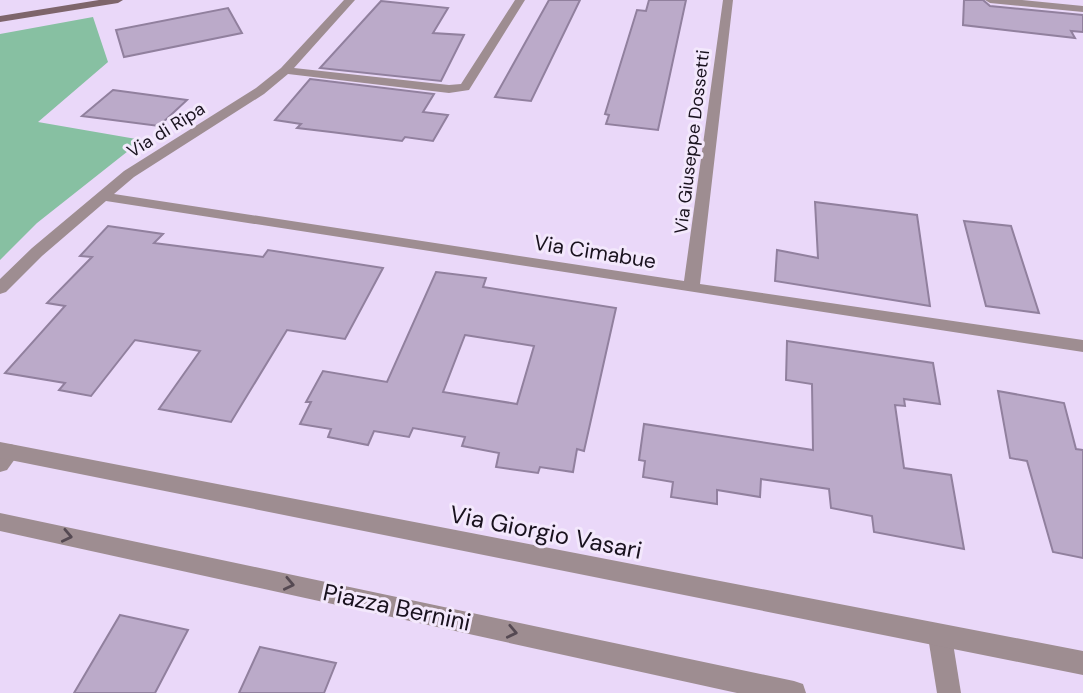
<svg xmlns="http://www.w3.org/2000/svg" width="1083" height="693" viewBox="0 0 1083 693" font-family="'DM Sans',sans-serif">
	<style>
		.green { fill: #87c0a2 }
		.building { fill: #bbaac9; stroke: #91809e; stroke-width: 2; fill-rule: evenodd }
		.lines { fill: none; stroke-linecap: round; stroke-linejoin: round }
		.service { fill: #9e8d91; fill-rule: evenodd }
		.minor { fill: #9e8d91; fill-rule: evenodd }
		.secondary { fill: #7e656b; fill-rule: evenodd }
		.oneway { stroke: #554952 }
		.labels { text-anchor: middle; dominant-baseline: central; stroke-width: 6; stroke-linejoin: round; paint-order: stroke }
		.far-street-label { font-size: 18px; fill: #19121e; stroke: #f3e8fc }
		.street-label { font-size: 21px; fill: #19121e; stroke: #f3e8fc }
		.near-street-label { font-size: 24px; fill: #19121e; stroke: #f3e8fc }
	</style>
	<rect width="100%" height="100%" fill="#ead8f9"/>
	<polygon class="green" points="93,17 108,62 38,122 142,140 37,223 0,260 0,34"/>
	<g class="building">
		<polygon points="549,0 580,0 531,101 495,97"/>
		<polygon points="649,0 686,0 658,130 606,124 609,115 605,114 637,10 646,11"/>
		<polygon points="964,0 983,0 990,6 1083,15 1083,32 1071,31 1075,38 963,25"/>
		<polygon points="381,1 448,8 433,33 464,35 441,81 320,68"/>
		<polygon points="228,8 242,33 124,57 116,30"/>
		<polygon points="310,79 434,94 423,112 448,115 433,141 405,137 402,141 331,132 297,128 301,124 275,120"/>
		<polygon points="113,90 187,100 159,126 82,116"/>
		<polygon points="815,202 917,215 930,306 775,281 777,250 818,258"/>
		<polygon points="964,221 1011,226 1039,313 986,306"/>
		<polygon points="108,226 163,234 154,243 263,257 268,250 383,268 345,339 287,330 231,422 159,409 200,351 135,340 91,396 59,390 65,383 5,373 65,306 47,303 92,257 80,256"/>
		<path d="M 436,272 L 486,278 L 483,287 L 616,308 L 584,451 L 577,449 L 573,472 L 540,467 L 538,473 L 496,467 L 499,453 L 462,446 L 465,437 L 413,428 L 409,437 L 374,431 L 368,445 L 328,437 L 331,429 L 300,424 L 311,402 L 306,402 L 323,371 L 387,382 ZM 465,335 L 534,346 L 517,404 L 443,392 Z"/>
		<polygon points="787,341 933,363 940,404 904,399 905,406 895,405 904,468 951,475 964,549 874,532 872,516 831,508 829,489 761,479 760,497 717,490 717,504 671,497 673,482 643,477 645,461 639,460 644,424 813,450 812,384 786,380"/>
		<polygon points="998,391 1064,403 1076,449 1083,450 1083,558 1053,552 1027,461 1010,458"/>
		<polygon points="120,615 188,630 155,693 74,693"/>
		<polygon points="260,647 336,663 324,693 239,693"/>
	</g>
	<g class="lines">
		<g class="service">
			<polygon points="10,444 17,446 20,452 7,470 0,472 0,450"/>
			<polygon points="0,513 794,681 803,684 806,693 737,693 0,531"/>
			<polygon points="940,625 948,629 952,637 961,693 937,693 928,637 932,629"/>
		</g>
		<g class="minor">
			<polygon points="344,0 355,0 294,68 449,85 461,84 515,0 525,0 469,90 449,93 288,74 264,94 134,177 114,194 684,281 723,0 733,0 700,284 1083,340 1083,352 106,201 42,256 6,292 0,294 0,279 32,248 124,171 256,88 281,68"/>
			<polygon points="985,0 1022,0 1083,6 1083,12 990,3"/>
			<polygon points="0,442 1083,651 1083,675 0,458"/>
		</g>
		<polygon class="secondary" points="99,0 123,0 118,3 0,22 0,16"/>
	</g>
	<defs><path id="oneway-chevron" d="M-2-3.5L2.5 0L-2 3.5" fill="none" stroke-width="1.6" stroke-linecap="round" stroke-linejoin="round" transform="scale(1.75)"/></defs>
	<g class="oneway">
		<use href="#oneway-chevron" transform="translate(67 536) rotate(12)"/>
		<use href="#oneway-chevron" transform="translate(289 584) rotate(12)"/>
		<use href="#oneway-chevron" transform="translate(512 632) rotate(12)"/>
	</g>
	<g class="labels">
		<g class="far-street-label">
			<text transform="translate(166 130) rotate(-32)">Via di Ripa</text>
			<text transform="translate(692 142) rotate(-83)">Via Giuseppe Dossetti</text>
		</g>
		<g class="street-label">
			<text transform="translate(595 252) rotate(9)">Via Cimabue</text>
		</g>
		<g class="near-street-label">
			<text transform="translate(546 532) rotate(11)">Via Giorgio Vasari</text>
			<text transform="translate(397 607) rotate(12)">Piazza Bernini</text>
		</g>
	</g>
</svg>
